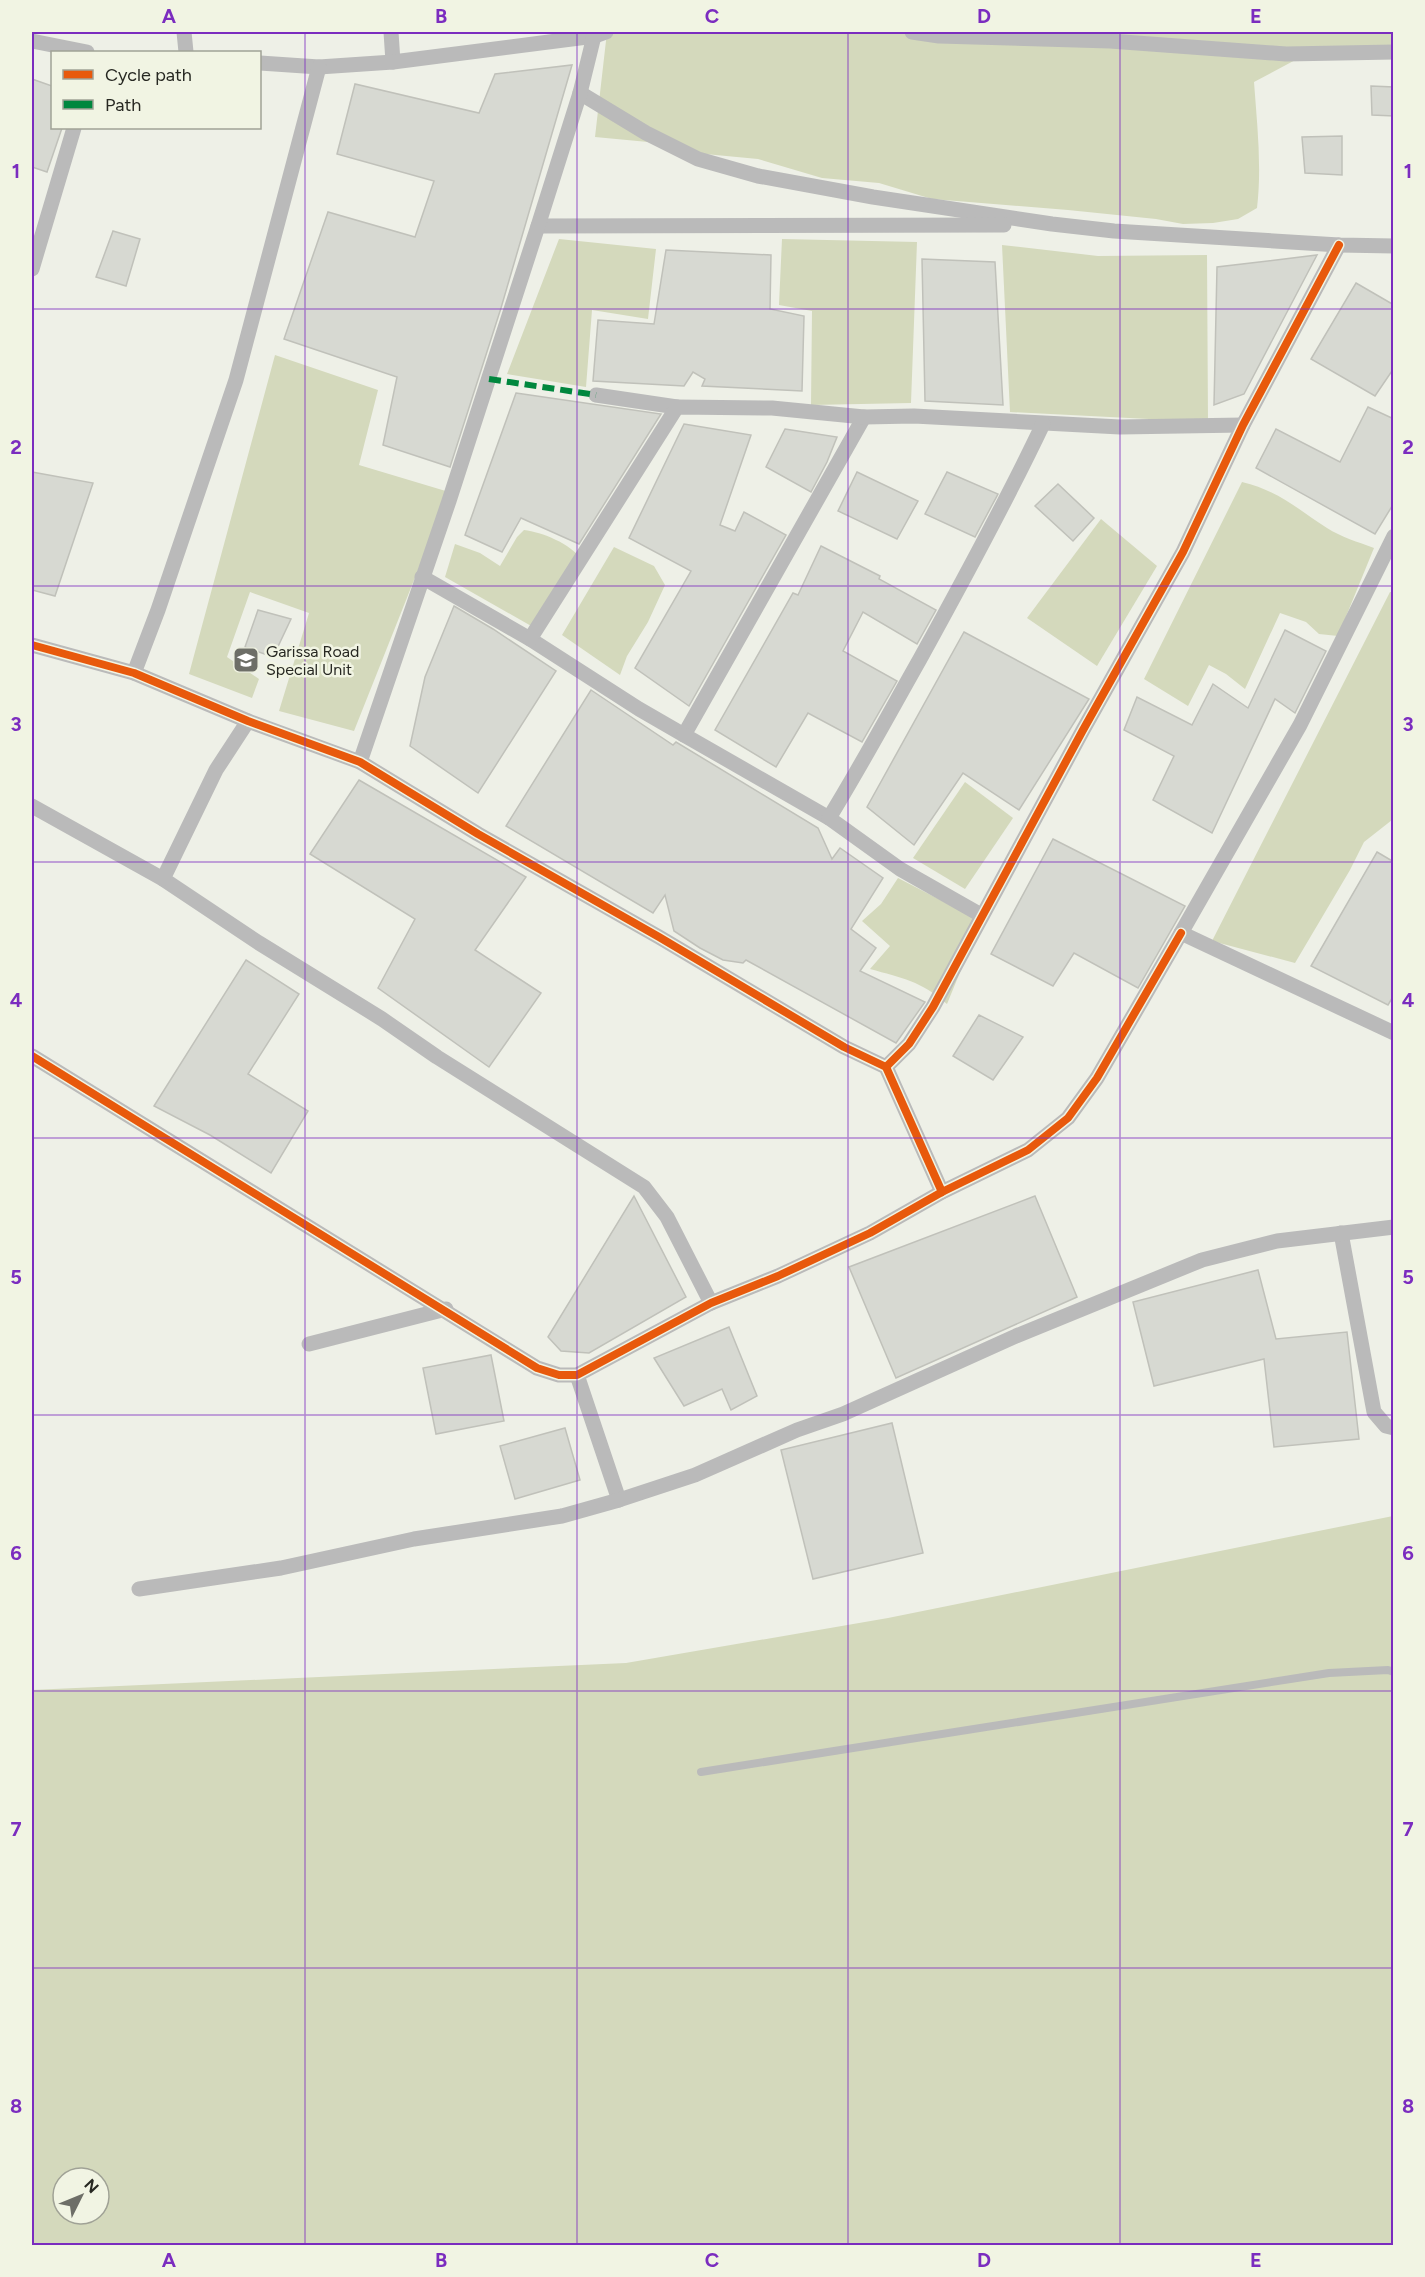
<svg xmlns="http://www.w3.org/2000/svg" width="1425" height="2277" viewBox="0 0 1425 2277" font-family="Figtree,sans-serif">
	<style>
		.green { fill: #d4d9bc; fill-rule: evenodd }
		.building { fill: #d7d9d2; stroke: #c0c1ba; stroke-width: 1.5 }
		.lines { fill: none; stroke-linecap: round; stroke-linejoin: round }
		.lane { stroke: #bababa; stroke-width: 8 }
		.street { stroke: #bababa; stroke-width: 15 }
		.quiet { stroke: #00873e; stroke-width: 6; stroke-dasharray: 12 6; stroke-linecap: butt }
		.cycleway-casing { stroke: #f1f4e3; stroke-width: 11 }
		.cycleway { stroke: #e8590c; stroke-width: 8 }
		.grid { fill: none; stroke: #7b2cbf; stroke-width: 1.5; stroke-opacity: 0.55 }
		.labels { text-anchor: middle; dominant-baseline: central; stroke-width: 5; stroke-linejoin: round; paint-order: stroke }
		.poi-label { font-size: 16px; fill: #272822; stroke: #f1f4e3; text-anchor: start }
		.neatline { fill: none; stroke: #7b2cbf; stroke-width: 2 }
		.grid-label { font-size: 20px; text-anchor: middle; font-weight: bold; fill: #7b2cbf }
	</style>
	<rect width="100%" height="100%" fill="#eef0e7"/>
	<g class="green">
		<path d="M 607,32 L 1393,32 L 1393,56 L 1299,58 L 1254,82 C 1257,124 1262,166 1257,208 L 1238,219 L 1213,223 L 1183,224 L 1156,219 L 1068,210 L 932,199 L 879,183 L 822,178 L 758,159 L 684,152 L 648,142 L 595,137 Z"/>
		<polygon points="559,239 656,249 648,319 592,310 586,387 507,374"/>
		<polygon points="782,239 917,242 911,403 811,405 812,311 779,305"/>
		<polygon points="1002,245 1098,256 1207,255 1208,422 1010,412"/>
		<polygon points="275,355 378,390 359,465 449,492 354,731 279,711 309,613 250,592 227,657 259,679 252,698 189,674"/>
		<path d="M 1242,482 C 1279,491 1296,508 1327,528 C 1341,537 1358,542 1374,548 L 1338,636 L 1319,634 L 1306,622 L 1280,613 L 1245,689 L 1226,674 L 1209,665 L 1188,706 L 1144,679 Z"/>
		<polygon points="1101,519 1157,566 1097,666 1027,618"/>
		<path d="M 524,530 C 542,532 571,544 581,559 L 540,631 L 445,577 L 455,544 L 480,553 L 500,566 L 517,537 Z"/>
		<polygon points="614,547 654,566 665,585 648,622 627,656 620,675 562,635"/>
		<polygon points="1390,592 1393,592 1393,821 1392,820 1364,842 1350,870 1295,963 1212,941"/>
		<polygon points="965,782 1013,818 965,889 913,858"/>
		<path d="M 898,878 L 981,921 L 947,1004 C 921,981 902,978 870,969 L 890,946 L 862,921 L 881,904 Z"/>
		<path d="M 1393,1516 L 1393,2245 L 32,2245 L 32,1690 L 626,1663 L 888,1618 ZM 63,2178 L 99,2178 L 99,2214 L 63,2214 Z"/>
	</g>
	<g class="building">
		<polygon points="572,65 501,308 450,467 383,445 397,377 284,339 328,212 415,237 434,181 337,154 355,84 479,113 495,74"/>
		<polygon points="32,79 52,86 52,128 62,128 47,172 32,167"/>
		<polygon points="1371,86 1394,87 1394,116 1372,115"/>
		<polygon points="1342,136 1342,175 1305,173 1302,137"/>
		<polygon points="113,231 140,239 126,286 96,277"/>
		<polygon points="666,250 771,255 770,309 804,316 802,391 702,386 705,379 693,372 684,386 593,381 598,320 654,324"/>
		<polygon points="1317,255 1244,394 1214,405 1217,267"/>
		<polygon points="922,259 995,262 1003,405 925,401"/>
		<polygon points="1356,283 1394,305 1394,368 1375,396 1311,359"/>
		<polygon points="516,393 661,414 579,544 521,518 502,552 465,535"/>
		<polygon points="1368,407 1394,419 1394,503 1375,534 1256,468 1276,429 1340,462"/>
		<polygon points="684,424 751,435 720,525 735,531 744,512 786,535 689,706 635,668 691,571 629,538"/>
		<polygon points="785,429 837,437 827,462 811,492 766,467"/>
		<polygon points="32,472 93,483 55,596 32,590"/>
		<polygon points="857,472 918,501 897,539 838,511"/>
		<polygon points="947,472 998,494 975,537 925,514"/>
		<polygon points="1058,484 1094,518 1073,541 1035,506"/>
		<polygon points="821,546 880,576 879,579 936,610 917,644 863,612 843,651 897,681 862,742 808,713 776,767 715,730 793,593 798,595"/>
		<polygon points="454,606 493,629 556,671 478,793 410,746 425,677"/>
		<polygon points="258,610 291,619 273,657 245,647"/>
		<polygon points="1285,630 1326,651 1295,713 1275,699 1212,833 1153,800 1174,756 1124,730 1137,697 1192,725 1213,684 1248,708"/>
		<polygon points="964,632 1089,699 1019,810 963,773 914,845 867,807"/>
		<polygon points="591,690 673,745 676,742 818,828 832,859 840,848 883,878 851,929 876,948 860,971 925,1002 896,1043 746,960 743,963 723,960 700,948 674,931 665,895 653,913 506,826"/>
		<polygon points="359,780 526,877 475,950 541,993 489,1067 378,988 415,919 310,854"/>
		<polygon points="1053,839 1185,906 1138,988 1074,953 1053,986 991,954"/>
		<polygon points="1377,852 1394,862 1394,995 1388,1005 1311,966"/>
		<polygon points="246,960 299,994 248,1074 308,1111 271,1173 210,1135 154,1106"/>
		<polygon points="979,1015 1023,1037 993,1080 953,1056"/>
		<polygon points="634,1196 686,1297 589,1353 561,1351 548,1337"/>
		<polygon points="1035,1196 1077,1297 896,1378 849,1267"/>
		<polygon points="1258,1270 1276,1339 1347,1332 1359,1439 1274,1447 1264,1359 1154,1386 1133,1302"/>
		<polygon points="729,1327 757,1396 731,1410 722,1389 684,1406 654,1358"/>
		<polygon points="491,1355 504,1421 436,1434 423,1368"/>
		<polygon points="892,1423 923,1553 813,1579 781,1450"/>
		<polygon points="565,1428 580,1480 515,1499 500,1446"/>
	</g>
	<g class="lines">
		<polyline class="lane" points="701,1772 1329,1673 1388,1670 1394,1672"/>
		<g class="street">
			<polyline points="184,32 186,52"/>
			<polyline points="391,32 393,62"/>
			<polyline points="912,32 939,36 1110,41 1286,54 1394,52"/>
			<polyline points="32,41 87,52"/>
			<polyline points="260,63 319,67 393,62 595,36 606,32"/>
			<polyline points="580,93 646,133 698,159 758,176 873,197 1052,224 1114,231 1339,245 1394,246"/>
			<polyline points="538,226 1004,225"/>
			<polyline points="32,269 74,128"/>
			<polyline points="596,395 677,407"/>
			<polyline points="1394,536 1300,725 1181,933 1394,1033"/>
			<polyline points="422,577 530,639 639,709 684,735 864,417"/>
			<polyline points="530,639 677,407 772,408 864,417 914,416 1120,427 1243,425"/>
			<polyline points="32,645 134,673 248,721 360,762 478,834 659,937 844,1047 886,1067 942,1192"/>
			<polyline points="134,673 158,610 236,380 319,67"/>
			<polyline points="248,721 216,770 163,879 259,943 382,1019 437,1057 644,1187 667,1217 711,1303"/>
			<polyline points="684,735 829,818"/>
			<polyline points="360,762 449,501 538,226 580,93 595,32"/>
			<polyline points="32,806 163,879"/>
			<path d="M 981,915 L 900,869 L 829,818 C 861,766 890,712 920,659 C 963,581 1005,504 1043,424"/>
			<polyline points="32,1056 537,1368 559,1375 577,1375 711,1303 778,1276 870,1233 942,1192 1028,1150 1068,1118 1097,1078 1181,933"/>
			<polyline points="886,1067 909,1044 933,1007 1083,730 1183,552 1243,425 1339,245"/>
			<polyline points="1341,1233 1374,1412 1386,1426 1394,1428"/>
			<polyline points="309,1344 446,1309"/>
			<polyline points="577,1375 619,1500"/>
			<polyline points="139,1589 281,1568 414,1539 562,1516 619,1500 695,1475 797,1430 843,1414 1016,1336 1202,1260 1277,1241 1394,1227"/>
		</g>
		<polyline class="quiet" points="489,379 596,395"/>
		<g class="cycleway-casing">
			<g id="cycleway">
				<polyline points="32,645 134,673 248,721 360,762 478,834 659,937 844,1047 886,1067 942,1192"/>
				<polyline points="32,1056 537,1368 559,1375 577,1375 711,1303 778,1276 870,1233 942,1192 1028,1150 1068,1118 1097,1078 1181,933"/>
				<polyline points="886,1067 909,1044 933,1007 1083,730 1183,552 1243,425 1339,245"/>
			</g>
		</g>
		<use href="#cycleway" class="cycleway"/>
	</g>
	<path class="grid" d="M 305,32 L 305,2246M 577,32 L 577,2246M 848,32 L 848,2246M 1120,32 L 1120,2246M 32,309 L 1394,309M 32,586 L 1394,586M 32,862 L 1394,862M 32,1138 L 1394,1138M 32,1415 L 1394,1415M 32,1691 L 1394,1691M 32,1968 L 1394,1968"/>
	<defs>
		<g id="school-square" transform="scale(1.35)"><rect x="-9" y="-9" width="18" height="18" rx="4" fill="#6d6e67" stroke="#f1f4e3"/><path d="M0-5L7-2L0 1L-7-2ZM-4 1L0 2.5L4 1V4Q0 6-4 4Z" fill="#fff"/></g>
	</defs>
	<g fill-rule="evenodd">
		<use href="#school-square" x="246" y="660"/>
	</g>
	<g class="labels">
		<g class="poi-label">
			<text x="266" y="651">Garissa Road<tspan x="266" dy="18">Special Unit</tspan></text>
		</g>
	</g>
	<rect width="1425" height="2277" fill="none" stroke="#f1f4e3" stroke-width="66"/>
	<rect x="51" y="51" width="210" height="78" fill="#f1f4e3" stroke="#a0a296" stroke-width="1.5"/>
	<rect x="63" y="70" width="30" height="9" fill="#e8590c" stroke="#a0a296" stroke-width="1.5"/>
	<text x="105" y="81" font-size="18" fill="#272822">Cycle path</text>
	<rect x="63" y="100" width="30" height="9" fill="#00873e" stroke="#a0a296" stroke-width="1.5"/>
	<text x="105" y="111" font-size="18" fill="#272822">Path</text>
	<g transform="translate(81 2196) rotate(47)"><circle r="28" fill="#f1f4e3" stroke="#a0a296" stroke-width="1.5"/>
	<path d="M0-4.5L10 22L0 15L-10 22Z" fill="#6d6e67"/>
	<text y="-9" font-size="16" font-weight="bold" text-anchor="middle" fill="#272822">N</text>
	</g>
	<rect x="33" y="33" width="1359" height="2211" class="neatline"/>
	<g class="grid-label">
		<text x="169" y="23">A</text>
		<text x="441" y="23">B</text>
		<text x="712" y="23">C</text>
		<text x="984" y="23">D</text>
		<text x="1256" y="23">E</text>
		<text x="16" y="178">1</text>
		<text x="1408" y="178">1</text>
		<text x="16" y="454">2</text>
		<text x="1408" y="454">2</text>
		<text x="16" y="731">3</text>
		<text x="1408" y="731">3</text>
		<text x="16" y="1007">4</text>
		<text x="1408" y="1007">4</text>
		<text x="16" y="1284">5</text>
		<text x="1408" y="1284">5</text>
		<text x="16" y="1560">6</text>
		<text x="1408" y="1560">6</text>
		<text x="16" y="1836">7</text>
		<text x="1408" y="1836">7</text>
		<text x="16" y="2113">8</text>
		<text x="1408" y="2113">8</text>
		<text x="169" y="2267">A</text>
		<text x="441" y="2267">B</text>
		<text x="712" y="2267">C</text>
		<text x="984" y="2267">D</text>
		<text x="1256" y="2267">E</text>
	</g>
</svg>
